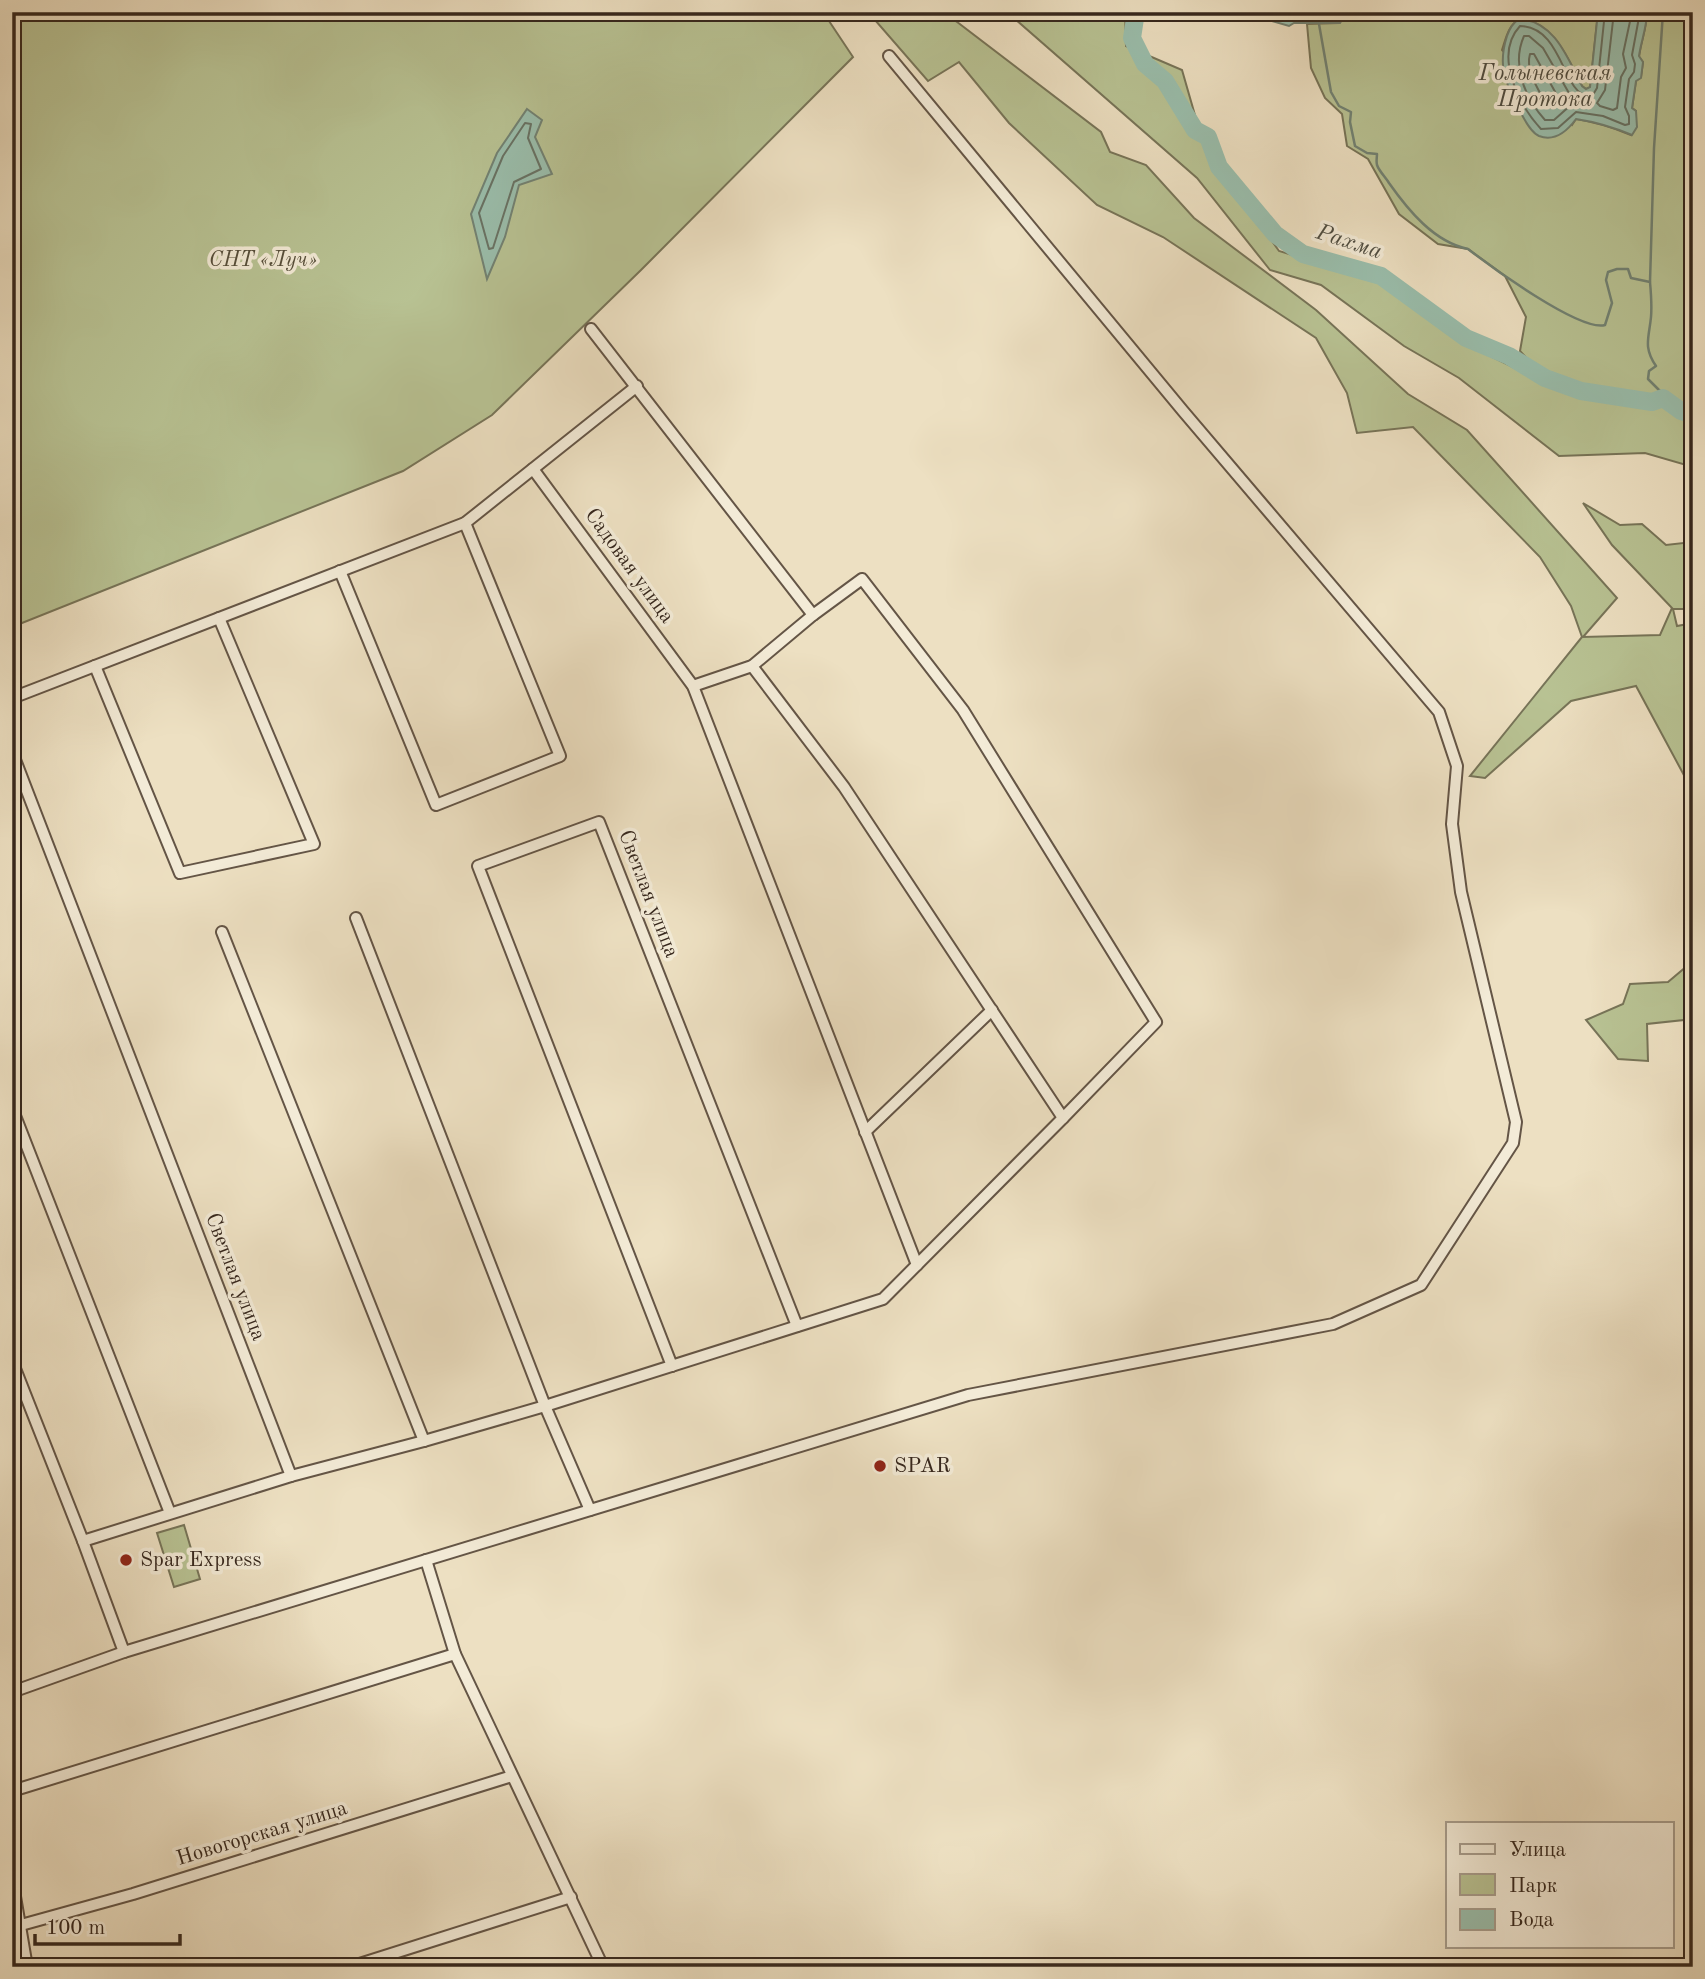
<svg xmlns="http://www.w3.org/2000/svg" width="1705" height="1979" viewBox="0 0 1705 1979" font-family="'Old Standard TT',serif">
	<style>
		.green { fill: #b8c293; stroke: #777458; stroke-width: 2 }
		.water { fill: #9abeac; stroke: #728273; stroke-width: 2 }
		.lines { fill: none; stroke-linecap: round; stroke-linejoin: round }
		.shore { stroke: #687264; stroke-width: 2 }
		.stream { stroke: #728273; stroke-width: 2.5 }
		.river { stroke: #9abeac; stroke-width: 18 }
		.minor-casing { stroke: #645546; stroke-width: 14 }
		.minor { stroke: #f3ebd7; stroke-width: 10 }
		.poi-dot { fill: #8f2418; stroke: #f3ebd7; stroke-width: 2.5 }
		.labels { text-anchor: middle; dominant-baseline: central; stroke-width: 7; stroke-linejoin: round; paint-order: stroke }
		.park-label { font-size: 21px; font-style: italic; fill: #564e3a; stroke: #f3ebd7 }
		.street-label { font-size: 21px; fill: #36271d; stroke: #f3ebd7 }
		.poi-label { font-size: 21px; fill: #36271d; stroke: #f3ebd7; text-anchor: start }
		.water-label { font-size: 23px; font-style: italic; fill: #4f4d41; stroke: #f3ebd7 }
	</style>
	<rect width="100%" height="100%" fill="#ede0c2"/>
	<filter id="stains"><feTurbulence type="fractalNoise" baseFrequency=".00286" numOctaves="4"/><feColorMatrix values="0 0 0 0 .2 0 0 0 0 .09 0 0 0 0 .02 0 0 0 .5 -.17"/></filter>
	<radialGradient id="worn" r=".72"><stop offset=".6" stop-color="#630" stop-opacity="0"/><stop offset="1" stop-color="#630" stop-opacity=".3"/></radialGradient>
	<g class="green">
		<polygon points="12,12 823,12 853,57 641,270 492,415 403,471 12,627"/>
		<polygon points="868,12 944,12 1101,132 1110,152 1146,165 1194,218 1316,310 1408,394 1467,430 1617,598 1583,637 1660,635 1672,608 1612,545 1583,503 1620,525 1642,524 1666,545 1692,542 1693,609 1673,609 1677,626 1693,623 1693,792 1636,686 1571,701 1485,778 1470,776 1582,637 1571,606 1540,557 1413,427 1357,433 1347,393 1316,338 1163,237 1097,205 1009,123 959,62 928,81"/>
		<path d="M 1007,12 L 1125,12 L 1126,46 L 1182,70 L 1203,143 L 1279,251 L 1381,282 L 1476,349 L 1549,385 L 1577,390 L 1545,378 L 1520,351 L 1526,317 L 1505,276 L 1468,249 L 1438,244 L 1399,214 L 1368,159 L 1347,146 L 1342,114 L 1325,98 L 1311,68 L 1307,24 L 1339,23 L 1347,12 L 1598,12 L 1590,88 L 1586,89 L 1582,86 C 1568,59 1554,21 1519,19 C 1508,26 1506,38 1502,50 L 1572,125 L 1576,119 C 1596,122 1612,127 1631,135 L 1636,111 L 1632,108 L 1636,81 L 1641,77 L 1643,62 L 1639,57 C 1641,41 1647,27 1647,12 L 1693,12 L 1693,415 L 1681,411 L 1663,398 L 1652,402 L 1593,393 L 1665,407 L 1693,420 L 1693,467 L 1645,453 L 1559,456 L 1459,378 L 1404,346 L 1321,285 L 1270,270 L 1197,178 Z"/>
		<polygon points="1693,961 1693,1019 1647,1024 1648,1061 1618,1059 1586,1020 1623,1004 1630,984 1668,982"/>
		<polygon points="184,1525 200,1579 174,1587 157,1533"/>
	</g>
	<g class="water">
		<polygon points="1255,12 1347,12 1340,23 1294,23 1289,26 1272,21 1258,21"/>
		<path d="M 1598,12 L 1647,12 C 1647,27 1641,41 1639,56 L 1643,62 L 1641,78 L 1636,81 L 1632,108 L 1636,111 L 1637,127 L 1632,135 C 1613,127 1596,122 1576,119 C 1568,130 1555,142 1539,136 C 1530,132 1524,118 1519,110 C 1506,83 1497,67 1507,36 C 1510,28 1512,24 1519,19 C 1555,21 1568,59 1582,86 L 1586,89 L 1590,87 Z"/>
		<polygon points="527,109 542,120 535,137 552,174 519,185 505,237 487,279 471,214 497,153"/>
	</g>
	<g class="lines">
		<g class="shore">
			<polyline points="1262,12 1288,18 1334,16 1338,12"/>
			<path d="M 1605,12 L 1597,88 L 1594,93 L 1588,96 C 1562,93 1563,27 1520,26 C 1493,55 1519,105 1541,129 L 1558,128 L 1576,112 L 1603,116 L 1625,125 L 1629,124 L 1629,116 L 1625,107 L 1629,79 L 1634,72 L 1635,64 L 1632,55 L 1640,12"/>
			<polyline points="1614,12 1605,90 1597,103 1600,106 1613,110 1617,108 1621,77 1626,68 1623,54 1632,12"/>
			<path d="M 1524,36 L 1529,36 L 1543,48 L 1573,100 L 1572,104 L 1554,120 L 1545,120 C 1525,98 1511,65 1524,36 Z"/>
			<path d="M 1530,54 L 1534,54 L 1558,97 L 1551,108 L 1547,106 C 1539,90 1525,71 1530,54 Z"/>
			<polygon points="525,123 531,124 528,138 541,169 514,182 493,248 489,249 479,213 503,156"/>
		</g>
		<g class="stream">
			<path d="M 1319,24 L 1331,92 L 1339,106 L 1351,112 L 1350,122 L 1355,146 L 1367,153 L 1377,154 C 1377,157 1376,161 1377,165 C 1379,171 1386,178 1389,183 C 1408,210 1434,242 1468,249 C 1490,266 1580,332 1605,325 L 1612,303 L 1606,280 L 1608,272 L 1617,269 L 1628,269 L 1631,278 L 1650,282 C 1651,293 1652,305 1651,317 C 1649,338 1643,347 1656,366 L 1649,371 L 1648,379 L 1662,393 L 1663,398"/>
			<polyline points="1650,282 1654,148 1663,12"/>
		</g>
		<polyline class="river" points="1136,12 1132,38 1145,64 1165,81 1195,130 1208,137 1219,167 1275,234 1303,254 1381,276 1466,338 1509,356 1545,378 1581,391 1652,402 1663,398 1681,411 1693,415"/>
		<g class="minor-casing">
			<g id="minor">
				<polyline points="591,329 813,615"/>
				<polyline points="533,469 693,686 917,1265"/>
				<polyline points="340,571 436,805 560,756 465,523"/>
				<polyline points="95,666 180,873 314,844 219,618"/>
				<polyline points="752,666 844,787 1063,1118"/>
				<polyline points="12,698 465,523 637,386"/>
				<polyline points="12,752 291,1476"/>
				<polyline points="356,918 545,1406 590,1510"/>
				<polyline points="222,932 424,1441"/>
				<polyline points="12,1108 170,1513"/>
				<polyline points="865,1132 992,1010"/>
				<polyline points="12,1361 83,1541 124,1652"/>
				<polyline points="672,1366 478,866 599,822 797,1326"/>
				<polyline points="83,1541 291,1476 424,1441 545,1406 883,1299 1063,1118 1156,1022 963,710 862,579 813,615 752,666 693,686"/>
				<polyline points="426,1560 455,1654 603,1967"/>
				<polyline points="12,1692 124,1652 968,1395 1333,1324 1421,1285 1513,1143 1516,1122 1461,892 1452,824 1457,766 1439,712 1183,411 889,56"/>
				<polyline points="12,1791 455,1654"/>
				<polyline points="12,1879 27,1967"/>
				<polyline points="21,1925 133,1894 512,1776"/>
				<polyline points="350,1967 571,1897"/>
			</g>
		</g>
		<use href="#minor" class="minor"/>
	</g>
	<g class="poi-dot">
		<circle cx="880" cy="1466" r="7"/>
		<circle cx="126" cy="1560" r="7"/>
	</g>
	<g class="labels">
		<g class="park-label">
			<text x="263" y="260">СНТ «Луч»</text>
		</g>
		<g class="street-label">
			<text transform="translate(629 566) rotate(54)">Садовая улица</text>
			<text transform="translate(648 894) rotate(69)">Светлая улица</text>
			<text transform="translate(235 1277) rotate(69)">Светлая улица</text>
			<text transform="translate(262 1834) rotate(-17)">Новогорская улица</text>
		</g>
		<g class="poi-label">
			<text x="894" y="1466">SPAR</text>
			<text x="140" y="1560">Spar Express</text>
		</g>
		<g class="water-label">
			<text x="1545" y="73">Голыневская<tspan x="1545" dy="26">Протока</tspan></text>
			<text transform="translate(1349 242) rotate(18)">Рахма</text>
		</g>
	</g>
	<rect width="1705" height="1979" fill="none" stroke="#ede0c2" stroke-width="42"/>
	<rect x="14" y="14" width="1677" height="1951" fill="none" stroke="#36271d" stroke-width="3.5"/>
	<rect x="21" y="21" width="1663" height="1937" fill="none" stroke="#36271d" stroke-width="2"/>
	<rect x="1446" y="1822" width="228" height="126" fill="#f3ebd7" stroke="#a79d8d" stroke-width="2"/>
	<rect x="1460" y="1844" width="35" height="10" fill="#f3ebd7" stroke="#a79d8d" stroke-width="2"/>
	<text x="1509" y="1856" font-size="21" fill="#36271d">Улица</text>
	<rect x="1460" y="1874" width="35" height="21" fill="#b8c293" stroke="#a79d8d" stroke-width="2"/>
	<text x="1509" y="1892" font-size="21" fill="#36271d">Парк</text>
	<rect x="1460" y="1909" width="35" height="21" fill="#9abeac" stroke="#a79d8d" stroke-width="2"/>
	<text x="1509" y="1926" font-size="21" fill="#36271d">Вода</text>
	<path d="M35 1934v10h145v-10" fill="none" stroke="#36271d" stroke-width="3.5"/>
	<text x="46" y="1934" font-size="21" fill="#36271d" stroke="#f3ebd7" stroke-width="5" paint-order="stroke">100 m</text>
	<rect width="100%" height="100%" filter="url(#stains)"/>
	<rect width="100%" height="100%" fill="url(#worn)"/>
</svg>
